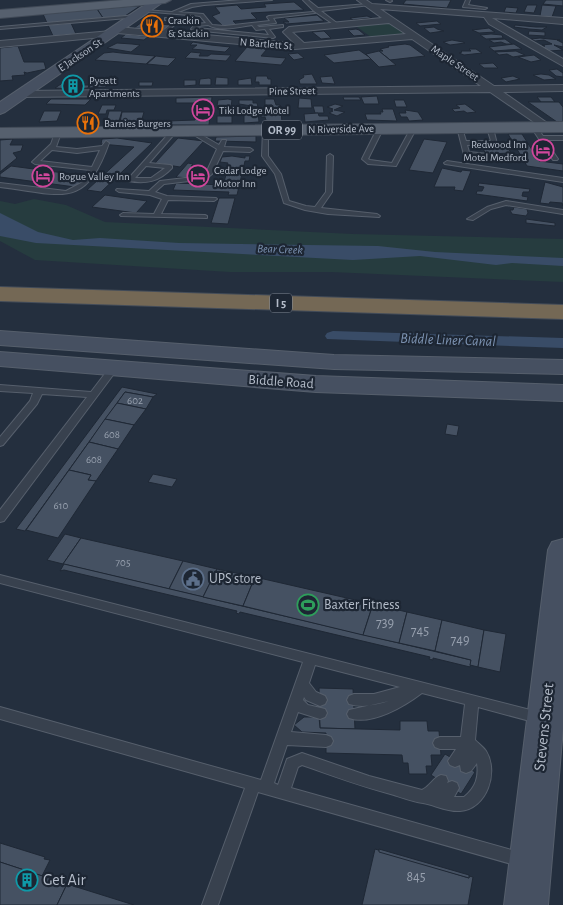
<svg xmlns="http://www.w3.org/2000/svg" width="563" height="905" viewBox="0 0 563 905" font-family="'Alegreya Sans',sans-serif">
	<style>
		.green { fill: #263c3f }
		.water { fill: #394c67 }
		.lines { fill: none; stroke-linecap: round; stroke-linejoin: round }
		.canal { fill: #394c67; fill-rule: evenodd }
		.building { fill: #455162; stroke: #1f2835 }
		.lane-casing { stroke: #565f6c; stroke-width: 2 }
		.street-casing { stroke: #565f6c; stroke-width: 2 }
		.secondary-casing { stroke: #565f6c; stroke-width: 2 }
		.primary-casing { stroke: #414a57; stroke-width: 2 }
		.highway-casing { stroke: #434c59; stroke-width: 2 }
		.lane { fill: #38414e; fill-rule: evenodd }
		.street { fill: #38414e; fill-rule: evenodd }
		.secondary { fill: #465061; fill-rule: evenodd }
		.primary { fill: #56606e; fill-rule: evenodd }
		.highway { fill: #746855; fill-rule: evenodd }
		.labels { text-anchor: middle; dominant-baseline: central; stroke-width: 4.5; stroke-linejoin: round; paint-order: stroke }
		.far-poi-label { font-size: 11px; fill: #b4bcc9; stroke: #1d2633; text-anchor: start }
		.far-street-label { font-size: 11px; fill: #b4bcc9; stroke: #1d2633 }
		.number-label { font-size: 11px; fill: #98a1af }
		.shield { fill: #1d2633; stroke: #878f9c; stroke-width: 1 }
		.shield-label { font-size: 12px; font-weight: bold; fill: #b4bcc9 }
		.far-water-label { font-size: 12px; font-style: italic; fill: #7c92b1; stroke: #1d2633 }
		.street-label { font-size: 14px; fill: #b4bcc9; stroke: #1d2633 }
		.poi-label { font-size: 14px; fill: #b4bcc9; stroke: #1d2633; text-anchor: start }
		.near-number-label { font-size: 14px; fill: #98a1af }
		.water-label { font-size: 15px; font-style: italic; fill: #7c92b1; stroke: #1d2633 }
		.near-street-label { font-size: 16px; fill: #b4bcc9; stroke: #1d2633 }
		.near-poi-label { font-size: 16px; fill: #b4bcc9; stroke: #1d2633; text-anchor: start }
	</style>
	<rect width="100%" height="100%" fill="#242f3e"/>
	<g class="green">
		<polygon points="388,21 404,34 371,37 353,24"/>
		<polygon points="34,199 66,205 105,222 353,234 563,239 563,282 331,272 230,272 35,260 0,241 0,201 15,204"/>
	</g>
	<polygon class="water" points="0,213 38,232 73,240 100,238 179,243 378,246 435,252 563,258 563,266 512,263 496,265 420,256 353,260 36,243 0,236"/>
	<g class="lines">
		<polygon class="canal" points="333,331 563,338 563,348 327,339 325,336 327,333"/>
	</g>
	<g class="building">
		<polygon points="406,0 451,0 447,8 403,4"/>
		<polygon points="546,0 563,0 563,6 543,4"/>
		<polygon points="294,2 304,10 251,13 257,19 233,21 237,25 223,26 212,16 220,13 215,7 237,5 241,9 266,7 264,4"/>
		<polygon points="527,5 537,5 534,13 524,12"/>
		<polygon points="542,5 556,6 552,17 540,16"/>
		<polygon points="133,6 140,6 125,16 103,18 97,9"/>
		<polygon points="506,7 518,8 516,13 504,12"/>
		<polygon points="97,9 103,18 47,23 43,14"/>
		<polygon points="317,15 324,21 286,24 283,22 289,22 284,18"/>
		<polygon points="367,16 372,18 353,20 350,18"/>
		<polygon points="437,21 441,24 420,26 416,23"/>
		<polygon points="142,22 170,25 163,30 134,28"/>
		<polygon points="71,23 76,34 53,36 48,25"/>
		<polygon points="515,25 536,27 547,27 542,30 529,29 514,27"/>
		<polygon points="434,27 437,29 444,31 430,33 424,28"/>
		<polygon points="489,28 495,32 479,33 472,30"/>
		<polygon points="356,29 359,30 365,35 354,36 348,30"/>
		<polygon points="324,31 331,38 321,39 312,32"/>
		<polygon points="529,31 545,32 545,36 528,35"/>
		<polygon points="126,34 143,36 149,36 144,40 121,38"/>
		<polygon points="491,34 502,35 503,38 486,39 480,35"/>
		<polygon points="540,38 560,40 557,40 563,43 563,47 554,45 563,50 550,51 542,47 545,46 542,45 552,44 544,40 535,41 531,39"/>
		<polygon points="505,39 512,44 506,44 501,42 494,43 489,40"/>
		<polygon points="452,40 463,42 465,43 450,45 443,42"/>
		<polygon points="193,42 211,45 230,47 225,52 192,49 197,45 190,45"/>
		<polygon points="117,43 132,44 140,45 131,52 107,48"/>
		<polygon points="405,44 410,45 425,56 390,60 379,51 383,51 380,49 389,47 388,46"/>
		<polygon points="514,44 522,49 494,51 489,47"/>
		<polygon points="18,46 24,62 44,62 46,69 27,73 24,72 25,75 12,76 13,80 0,81 0,48"/>
		<polygon points="247,47 267,49 261,56 286,58 281,65 235,61"/>
		<polygon points="469,49 476,49 482,53 464,55 459,53 462,52 461,51 471,51"/>
		<polygon points="359,50 372,59 334,63 324,55"/>
		<polygon points="379,51 390,60 396,65 379,67 366,54"/>
		<polygon points="516,51 525,55 513,57 507,54 499,55 495,52"/>
		<polygon points="113,52 121,53 155,56 146,64 95,60 104,53"/>
		<polygon points="191,52 201,53 199,56 208,56 211,54 231,55 226,61 185,58"/>
		<polygon points="298,53 304,58 294,60 288,54"/>
		<polygon points="534,55 541,60 531,62 518,57"/>
		<polygon points="156,56 164,57 176,58 168,66 147,64"/>
		<polygon points="493,63 498,68 484,68 479,64"/>
		<polygon points="557,69 563,73 563,77 556,76 549,70"/>
		<polygon points="312,74 317,84 300,84 299,80 304,77 303,75"/>
		<polygon points="541,74 549,75 556,79 544,80 533,75"/>
		<polygon points="256,76 267,76 268,79 271,79 271,85 259,85 259,82 255,82"/>
		<polygon points="332,76 335,84 322,83 320,77"/>
		<polygon points="513,76 520,79 506,82 501,78"/>
		<polygon points="216,77 228,78 228,85 215,85"/>
		<polygon points="209,78 211,79 211,85 199,85 200,79"/>
		<polygon points="251,78 252,85 238,85 238,80"/>
		<polygon points="184,80 196,80 196,85 184,86"/>
		<polygon points="64,82 80,83 78,85 89,85 88,88 72,89 55,88"/>
		<polygon points="99,82 107,82 106,87 89,88 91,83"/>
		<polygon points="139,82 153,82 152,86 139,86"/>
		<polygon points="377,96 379,104 364,104 361,97"/>
		<polygon points="212,97 209,125 167,125 168,121 195,120 197,103 176,103 176,98"/>
		<polygon points="343,97 359,97 361,100 344,100"/>
		<polygon points="537,97 551,97 555,102 541,102"/>
		<polygon points="299,98 311,99 312,108 298,108"/>
		<polygon points="51,99 91,99 85,105 46,104"/>
		<polygon points="228,99 232,100 231,107 217,106 218,100"/>
		<polygon points="265,99 274,99 276,105 280,105 280,108 272,108 272,105 265,105"/>
		<polygon points="239,100 253,100 253,103 257,103 258,107 239,104"/>
		<polygon points="394,100 404,100 407,107 396,107"/>
		<polygon points="528,102 559,102 563,107 563,122 557,122"/>
		<polygon points="335,104 343,106 334,110 345,112 337,116 329,113 333,111 331,110 333,109 327,107"/>
		<polygon points="465,104 476,112 467,113 464,111 455,112 452,109 460,108 456,105"/>
		<polygon points="102,105 116,105 114,110 107,110 106,114 98,114"/>
		<polygon points="313,106 323,106 324,113 315,113"/>
		<polygon points="382,109 393,109 397,121 367,120 365,114 381,114 380,112 383,112"/>
		<polygon points="281,110 282,123 267,123 265,117 261,117 261,111"/>
		<polygon points="405,110 418,112 423,120 409,121 407,117 401,117 399,113 406,113"/>
		<polygon points="44,111 61,111 57,121 39,122"/>
		<polygon points="109,111 122,111 119,121 106,123"/>
		<polygon points="122,112 144,112 140,126 119,127"/>
		<polygon points="253,112 258,112 259,122 244,123 244,114 253,114"/>
		<polygon points="318,113 319,116 328,116 329,120 305,122 304,114"/>
		<rect x="217" y="116" width="15" height="7"/>
		<polygon points="83,119 97,119 93,127 79,127"/>
		<polygon points="508,134 522,134 539,161 563,164 563,171 527,166"/>
		<polygon points="256,136 256,142 215,141 216,137"/>
		<polygon points="117,138 152,143 101,192 87,190 134,147 101,144 102,139"/>
		<polygon points="178,138 204,141 180,167 155,163"/>
		<polygon points="13,139 10,145 23,145 21,151 13,153 17,158 0,172 0,140"/>
		<polygon points="424,139 447,142 433,173 409,170"/>
		<polygon points="508,148 511,153 486,154 483,149"/>
		<polygon points="232,156 245,158 245,156 250,156 249,161 245,161 237,195 228,195 229,192 173,190 176,183 223,185 229,165 227,165 228,163 220,162 222,157"/>
		<polygon points="188,163 193,164 191,166 200,167 190,178 176,177"/>
		<polygon points="11,166 87,176 75,187 0,177 0,174"/>
		<polygon points="442,168 461,172 462,170 471,171 463,191 454,190 455,187 434,187"/>
		<polygon points="545,182 563,187 563,206 562,203 550,202 549,204 540,203"/>
		<polygon points="479,183 530,189 529,192 523,192 522,196 528,197 527,201 476,194 477,191 482,191 484,187 478,186"/>
		<polygon points="105,195 147,201 136,213 92,207"/>
		<polygon points="219,198 235,198 228,224 211,223"/>
		<polygon points="514,207 527,209 528,213 526,216 512,214 510,210 513,210"/>
		<polygon points="526,219 555,223 555,226 526,223"/>
		<polygon points="122,387 157,394 153,397 125,392 25,531 16,529"/>
		<polygon points="125,392 153,397 146,409 117,403"/>
		<polygon points="117,403 146,409 134,425 105,419"/>
		<polygon points="105,419 134,425 118,449 89,442"/>
		<polygon points="447,424 459,426 457,436 445,434"/>
		<polygon points="89,442 118,449 96,481 88,480 91,475 69,470"/>
		<polygon points="69,470 91,475 88,480 96,481 58,538 26,530"/>
		<polygon points="153,474 177,479 172,487 148,482"/>
		<polygon points="65,534 81,538 63,564 47,560"/>
		<polygon points="81,538 183,561 169,589 63,564"/>
		<polygon points="183,561 217,569 203,597 169,589"/>
		<polygon points="64,564 471,660 470,667 433,658 433,660 429,659 430,657 240,612 239,614 236,613 237,611 64,570 60,571"/>
		<polygon points="217,569 255,577 243,606 203,597"/>
		<polygon points="255,577 373,604 363,635 243,606"/>
		<polygon points="373,604 407,612 399,643 363,635"/>
		<polygon points="407,612 442,620 435,651 399,643"/>
		<polygon points="442,620 484,630 478,667 470,665 471,660 435,651"/>
		<polygon points="484,630 506,634 500,672 478,667"/>
		<polygon points="319,688 353,689 355,729 320,728"/>
		<polygon points="304,717 319,717 320,728 400,730 400,721 427,721 428,731 439,731 441,755 431,755 432,766 426,766 427,774 409,774 408,763 403,763 402,755 326,753 326,733 302,732 294,725"/>
		<polygon points="445,754 475,772 461,794 431,775"/>
		<polygon points="0,843 45,857 44,859 50,860 42,876 0,862"/>
		<polygon points="375,849 469,878 469,876 473,877 468,905 362,905"/>
		<polygon points="379,849 469,875 469,878 379,852"/>
		<polygon points="0,862 67,884 57,905 0,905"/>
		<polygon points="67,884 134,905 57,905"/>
	</g>
	<g class="lines">
		<g class="lane-casing">
			<g id="lane">
				<path d="M 241,0 L 272,0 L 204,5 L 192,7 L 178,12 L 203,14 L 212,25 L 225,26 L 270,21 L 267,17 L 269,16 L 313,12 L 315,13 L 273,18 L 276,23 L 257,25 L 259,27 L 283,25 L 283,27 L 269,29 L 275,37 L 273,38 L 193,30 L 191,29 L 195,24 L 206,23 L 200,16 L 142,11 L 144,10 L 172,12 L 191,4 ZM 208,25 C 220,32 239,27 252,25 L 256,30 L 265,29 L 269,35 L 197,28 L 198,26 Z"/>
				<polygon points="303,0 308,0 318,8 368,4 370,5 321,11 338,24 336,26 314,11"/>
				<polygon points="386,0 391,0 392,1 390,2"/>
				<polygon points="466,0 470,0 468,5 487,8 485,9 463,7"/>
				<polygon points="137,15 139,17 0,29 0,27"/>
				<polygon points="165,18 181,20 162,35 160,33 175,21 165,20"/>
				<polygon points="490,126 493,128 497,144 467,145 469,152 507,156 509,157 509,159 464,155 457,127 462,128 466,141 491,141 487,128"/>
				<polygon points="532,126 536,126 543,136 563,136 563,140 545,140 558,159 557,160 553,160 531,127"/>
				<polygon points="380,127 383,129 368,159 370,160 392,163 411,128 416,129 396,166 368,164 362,159 377,129"/>
				<polygon points="263,129 268,130 268,156 281,174 289,201 306,206 315,207 326,192 327,156 330,154 333,156 332,192 321,208 377,214 380,216 379,217 328,214 305,210 284,203 275,174 262,156"/>
				<path d="M 172,130 L 177,131 L 149,163 L 170,165 L 172,166 L 172,168 C 159,182 146,184 128,181 L 128,179 ZM 146,166 L 165,168 L 151,178 L 135,178 Z"/>
				<polygon points="189,130 193,130 219,145 222,140 226,140 224,147 250,148 253,150 250,152 223,151 212,174 206,179 164,184 155,192 167,196 216,198 217,199 214,201 168,200 161,214 205,215 207,216 207,218 121,216 120,215 123,213 154,214 162,199 150,195 119,192 116,190 117,189 149,191 160,181 202,176 206,173 217,149 189,132"/>
				<path d="M 58,131 L 61,133 L 56,147 L 77,149 L 102,146 L 106,141 L 109,143 C 85,211 61,194 0,187 L 0,183 L 66,191 L 81,183 L 90,170 L 35,164 L 32,162 L 51,144 L 55,133 ZM 52,150 L 77,153 L 100,150 L 92,167 L 40,161 Z"/>
				<polygon points="447,161 563,178 563,182 445,164 444,163"/>
				<polygon points="506,201 563,210 563,214 506,205 491,209 473,220 467,219 487,207"/>
				<polygon points="113,366 117,369 116,371 4,521 0,522 0,510 87,397 42,394 37,404 3,445 0,446 0,437 30,401 33,393 0,391 0,385 91,392 110,367"/>
				<path d="M 0,575 L 546,714 L 548,718 L 546,722 L 541,724 L 478,707 L 475,740 C 479,744 483,747 486,751 C 499,772 487,809 460,811 C 447,812 435,805 423,803 C 414,802 403,798 394,795 C 363,787 333,776 302,765 L 298,767 L 291,788 L 522,853 L 527,855 L 530,860 L 527,865 L 522,867 L 258,792 L 218,905 L 202,905 L 245,788 L 0,719 L 0,707 L 261,780 L 303,662 L 0,583 ZM 315,665 L 400,687 L 374,694 L 354,694 L 349,696 L 347,700 L 349,704 C 362,708 376,705 389,701 L 349,710 L 347,714 L 349,718 C 372,726 405,706 422,693 L 465,704 L 461,737 L 440,737 L 435,739 L 433,743 L 435,747 L 440,749 L 456,749 L 448,761 L 450,765 L 455,767 L 460,765 L 461,771 L 466,773 L 471,771 L 477,763 C 479,777 476,787 464,797 L 454,797 L 459,788 L 457,783 L 452,781 L 447,783 L 448,781 L 446,776 L 441,775 C 433,778 430,786 422,790 L 369,776 L 302,753 L 287,759 L 278,785 L 274,783 L 287,745 L 326,747 L 331,745 L 333,741 L 331,737 L 326,735 L 291,732 L 298,712 L 320,719 L 325,717 L 327,713 L 325,709 L 308,705 L 303,700 L 304,697 L 306,700 L 320,706 L 325,704 L 327,700 L 325,696 L 316,692 L 309,683 Z"/>
			</g>
		</g>
		<g class="street-casing">
			<g id="street">
				<path d="M 357,0 L 366,0 L 372,4 L 563,18 L 563,24 L 492,18 L 563,59 L 563,66 L 489,24 L 484,17 L 380,9 L 494,86 L 563,85 L 563,91 L 503,92 L 553,127 L 552,129 L 544,129 L 490,92 L 22,97 L 17,94 L 22,91 L 481,86 L 412,39 L 295,49 L 117,33 L 113,30 L 117,27 L 294,43 L 283,32 L 289,27 L 382,18 ZM 389,23 L 406,34 L 304,43 L 292,32 Z"/>
				<polygon points="111,31 115,34 114,36 0,47 0,41"/>
			</g>
		</g>
		<g class="secondary-casing">
			<g id="secondary">
				<polygon points="152,0 166,0 5,112 0,114 0,102"/>
				<polygon points="0,331 334,355 563,360 563,374 334,369 0,345"/>
				<polygon points="0,352 316,376 563,385 563,401 316,392 0,366"/>
				<polygon points="563,539 563,728 548,905 504,905 548,550 552,542"/>
			</g>
		</g>
		<g class="primary-casing">
			<g id="primary">
				<polygon points="123,0 171,0 165,3 0,18 0,10"/>
				<polygon points="563,122 563,132 0,138 0,128"/>
			</g>
		</g>
		<g class="highway-casing">
			<polygon id="highway" points="0,287 563,305 563,319 0,301"/>
		</g>
		<use href="#lane" class="lane"/>
		<use href="#street" class="street"/>
		<use href="#secondary" class="secondary"/>
		<use href="#primary" class="primary"/>
		<use href="#highway" class="highway"/>
	</g>
	<defs>
		<g id="restaurant-ring" transform="scale(1.125)"><circle r="9.5" fill="#1d2633" stroke="#e8710a" stroke-width="1.5"/><path d="M-5-6h1v4h1v-4h1v4h1v-4h1v5L-1.5 .5V6h-2V.5L-5-1ZM5-6V6H3V1.5H1.5Q1.5-4 5-6Z" fill="#e8710a"/></g>
		<g id="building-ring" transform="scale(1.125)"><circle r="9.5" fill="#1d2633" stroke="#0f9aa8" stroke-width="1.5"/><path d="M-4-6H4V6H1V3H-1V6H-4ZM-2.5-4.3h1.7v1.8h-1.7ZM.8-4.3h1.7v1.8H.8ZM-2.5-1h1.7V.8h-1.7ZM.8-1h1.7V.8H.8Z" fill="#0f9aa8"/></g>
		<g id="hotel-ring" transform="scale(1.125)"><circle r="9.5" fill="#1d2633" stroke="#d1479c" stroke-width="1.5"/><path d="M-6-4.5h1.5V1H6V5H4.5V3h-9V5H-6ZM-4 0a1.8 1.8 0 1 1 3.6 0ZM.5 0V-2.5h3Q6-2.5 6 0Z" fill="#d1479c"/></g>
		<g id="civic-ring" transform="scale(1.125)"><circle r="9.5" fill="#1d2633" stroke="#5c6f8a" stroke-width="1.5"/><path d="M-.6-6.5H3V-4.5H.6V-3L4-1V1h2V6H-6V1h2V-1L-.6-3ZM-1.2 2.5V6h2.4V2.5Z" fill="#5c6f8a"/></g>
		<g id="stadium-ring" transform="scale(1.125)"><circle r="9.5" fill="#1d2633" stroke="#2e9e5b" stroke-width="1.5"/><path d="M0-5a6.5 5 0 1 0 0 10a6.5 5 0 1 0 0-10ZM-3.5-1.8h7v3.6h-7Z" fill="#2e9e5b"/></g>
	</defs>
	<g fill-rule="evenodd">
		<use href="#restaurant-ring" x="152" y="26"/>
		<use href="#building-ring" x="73" y="86"/>
		<use href="#hotel-ring" x="203" y="110"/>
		<use href="#restaurant-ring" x="88" y="123"/>
		<use href="#hotel-ring" x="543" y="150"/>
		<use href="#hotel-ring" x="43" y="176"/>
		<use href="#hotel-ring" x="198" y="176"/>
		<use href="#civic-ring" x="193" y="579"/>
		<use href="#stadium-ring" x="308" y="605"/>
		<use href="#building-ring" x="27" y="880"/>
	</g>
	<g class="labels">
		<g class="far-poi-label">
			<text x="168" y="20">Crackin<tspan x="168" dy="13">&amp; Stackin</tspan></text>
			<text x="89" y="80">Pyeatt<tspan x="89" dy="13">Apartments</tspan></text>
			<text x="219" y="110">Tiki Lodge Motel</text>
			<text x="104" y="123">Barnies Burgers</text>
			<text x="527" y="144" text-anchor="end">Redwood Inn<tspan x="527" dy="13">Motel Medford</tspan></text>
			<text x="214" y="170">Cedar Lodge<tspan x="214" dy="13">Motor Inn</tspan></text>
			<text x="59" y="176">Rogue Valley Inn</text>
		</g>
		<g class="far-street-label">
			<text transform="translate(266 44) rotate(5)">N Bartlett St</text>
			<text transform="translate(80 55) rotate(-34)">E Jackson St</text>
			<text transform="translate(455 63) rotate(34)">Maple Street</text>
			<text transform="translate(292 91) rotate(-1)">Pine Street</text>
			<text transform="translate(341 129) rotate(-1)">N Riverside Ave</text>
		</g>
		<g class="number-label">
			<text x="135" y="400">602</text>
			<text x="112" y="434">608</text>
			<text x="94" y="459">608</text>
			<text x="61" y="505">610</text>
			<text x="123" y="562">705</text>
		</g>
		<g class="shield">
			<rect x="262" y="120.5" width="40" height="19" rx="4"/>
			<rect x="270" y="293.5" width="22" height="19" rx="4"/>
		</g>
		<g class="shield-label">
			<text x="282" y="130">OR 99</text>
			<text x="281" y="303">I 5</text>
		</g>
		<g class="far-water-label">
			<text transform="translate(280 249) rotate(2)">Bear Creek</text>
		</g>
		<g class="street-label">
			<text transform="translate(281 382) rotate(4)">Biddle Road</text>
		</g>
		<g class="poi-label">
			<text x="209" y="579">UPS store</text>
			<text x="324" y="605">Baxter Fitness</text>
		</g>
		<g class="near-number-label">
			<text x="385" y="623">739</text>
			<text x="420" y="631">745</text>
			<text x="460" y="640">749</text>
			<text x="416" y="877">845</text>
		</g>
		<g class="water-label">
			<text transform="translate(448 340) rotate(2)">Biddle Liner Canal</text>
		</g>
		<g class="near-street-label">
			<text transform="translate(544 727) rotate(-84)">Stevens Street</text>
		</g>
		<g class="near-poi-label">
			<text x="43" y="880">Get Air</text>
		</g>
	</g>
</svg>
